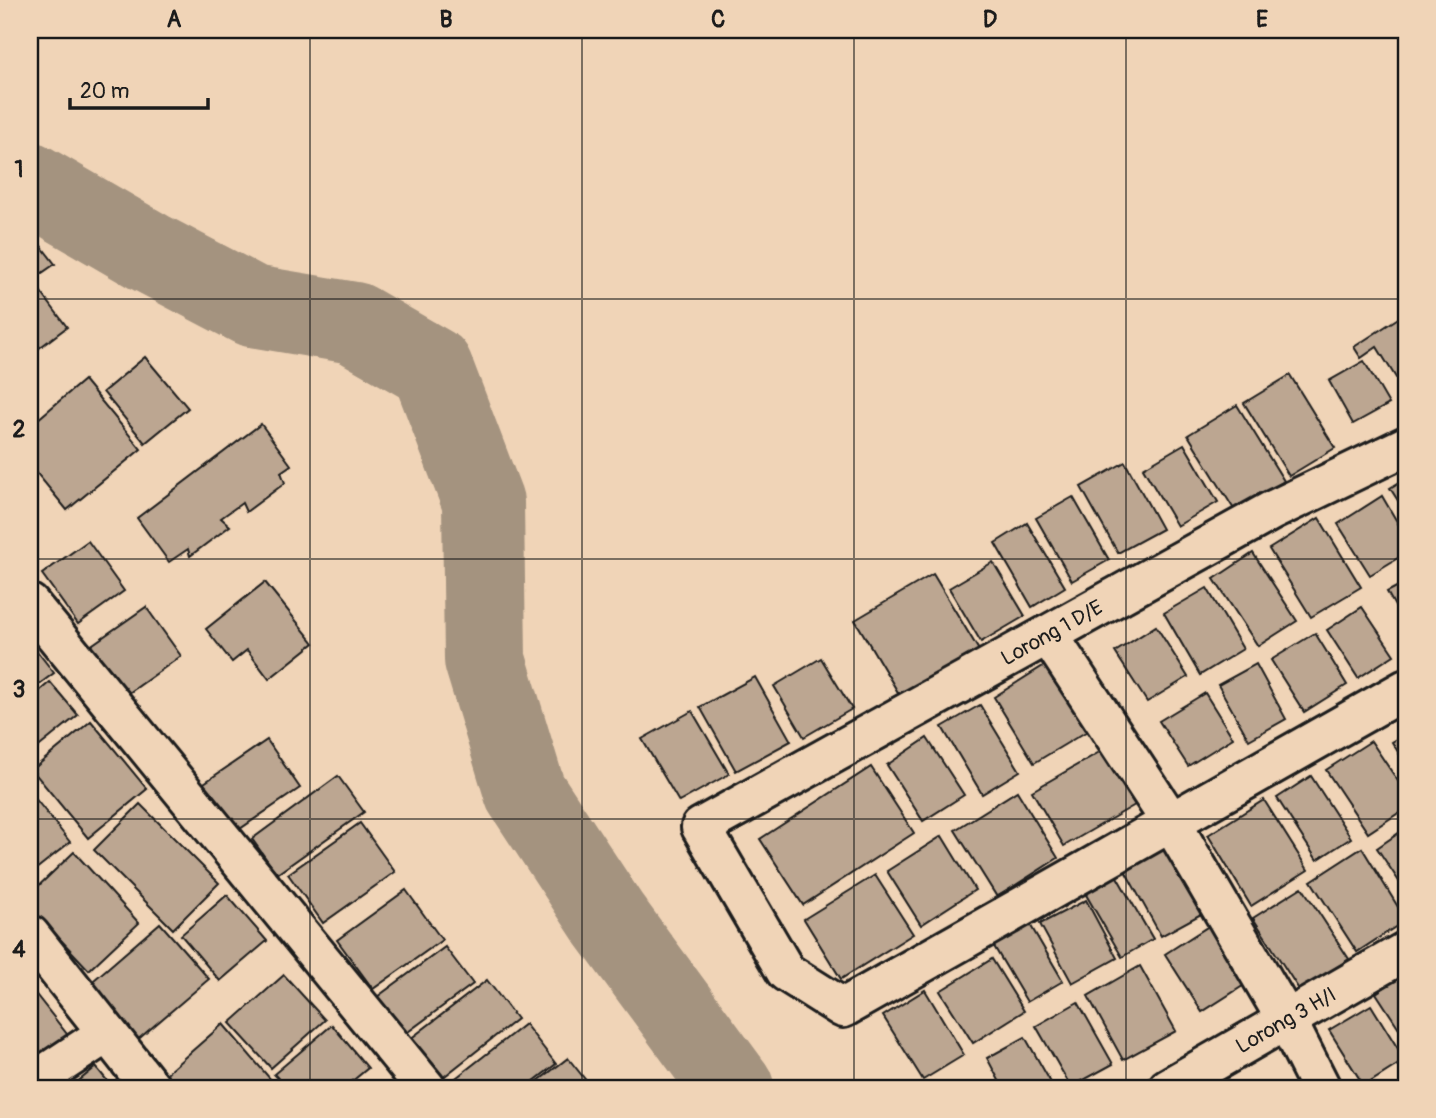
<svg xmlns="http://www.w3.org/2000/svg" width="1436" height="1118" viewBox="0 0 1436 1118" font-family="Pangolin,sans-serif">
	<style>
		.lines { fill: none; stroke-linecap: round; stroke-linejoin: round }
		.river { stroke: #a4937f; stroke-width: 82 }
		.building { fill: #bca691; stroke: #1c1c1c; stroke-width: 2 }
		.street-casing { stroke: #1c1c1c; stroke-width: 44 }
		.street { stroke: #f0d4b7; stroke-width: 38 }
		.grid { fill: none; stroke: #1c1c1c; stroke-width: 2; stroke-opacity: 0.55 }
		.labels { text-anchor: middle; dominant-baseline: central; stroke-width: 5; stroke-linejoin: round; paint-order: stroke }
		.street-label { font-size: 21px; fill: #1c1c1c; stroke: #f0d4b7 }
		.neatline { fill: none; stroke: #1c1c1c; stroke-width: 2.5 }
		.grid-label { font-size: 23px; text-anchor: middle; font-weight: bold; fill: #1c1c1c }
	</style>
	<rect width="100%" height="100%" fill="#f0d4b7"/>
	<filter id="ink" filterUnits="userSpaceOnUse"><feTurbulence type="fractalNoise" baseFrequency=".0143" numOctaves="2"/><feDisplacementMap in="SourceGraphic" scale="14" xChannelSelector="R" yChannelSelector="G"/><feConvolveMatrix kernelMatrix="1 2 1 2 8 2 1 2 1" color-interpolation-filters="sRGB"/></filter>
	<g filter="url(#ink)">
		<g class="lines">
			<polyline class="river" points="30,183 149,252 252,306 354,323 432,368 483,502 485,660 525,792 608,918 733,1088"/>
		</g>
		<g class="building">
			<polygon points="35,238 55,264 32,280 67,327 30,355 30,242"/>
			<polygon points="1406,313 1406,394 1377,347 1361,358 1354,347"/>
			<polygon points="145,357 188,408 145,443 103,392"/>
			<polygon points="1364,361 1389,404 1353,424 1329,381"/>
			<polygon points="1290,375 1335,448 1289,476 1244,403"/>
			<polygon points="84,380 141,449 67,510 30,465 30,426"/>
			<polygon points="1237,405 1284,481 1235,511 1188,435"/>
			<polygon points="261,424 291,465 281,472 285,483 246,512 242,503 221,518 230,526 190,556 188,549 169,562 137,518"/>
			<polygon points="1184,444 1218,502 1177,526 1143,468"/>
			<polygon points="1125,462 1162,529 1118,553 1081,487"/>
			<polygon points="1406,478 1406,513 1390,488"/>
			<polygon points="1382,496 1406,537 1406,553 1370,575 1338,524"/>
			<polygon points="1073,497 1109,560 1072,581 1036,518"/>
			<polygon points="1319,518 1361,587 1311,617 1269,549"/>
			<polygon points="1027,523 1065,587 1032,607 995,543"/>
			<polygon points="88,541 124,591 78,624 42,574"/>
			<polygon points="1253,553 1297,621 1258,646 1214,579"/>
			<polygon points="993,562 1025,616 981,642 949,588"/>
			<polygon points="933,574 980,652 902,699 855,620"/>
			<polygon points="265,582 314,643 269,679 247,650 232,662 206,629"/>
			<polygon points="1406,582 1406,626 1387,592"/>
			<polygon points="1207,588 1243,649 1200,675 1164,613"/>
			<polygon points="146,607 181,656 119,700 83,651"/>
			<polygon points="1362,607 1394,655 1358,678 1327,630"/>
			<polygon points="1156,626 1188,677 1147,702 1115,652"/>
			<polygon points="1315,633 1347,685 1304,712 1271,660"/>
			<polygon points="30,642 54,673 30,691"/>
			<polygon points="821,658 852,709 804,737 774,686"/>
			<polygon points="1048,663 1089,730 1034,763 994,697"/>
			<polygon points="1256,664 1286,719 1249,740 1218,685"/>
			<polygon points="755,677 791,741 736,771 700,707"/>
			<polygon points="50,682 78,715 30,754 30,699"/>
			<polygon points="1205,693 1233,738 1188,766 1159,721"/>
			<polygon points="980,705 1020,771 982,794 942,727"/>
			<polygon points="692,711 729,774 679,802 642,739"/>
			<polygon points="91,721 147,789 88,838 32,770"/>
			<polygon points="1406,733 1406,765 1392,742"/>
			<polygon points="927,738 964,795 923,821 887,765"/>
			<polygon points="267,740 300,788 234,833 201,785"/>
			<polygon points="1371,741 1406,793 1406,808 1368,833 1326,770"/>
			<polygon points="1103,750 1135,805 1064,846 1032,791"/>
			<polygon points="871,767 914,833 803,905 760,839"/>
			<polygon points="338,776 364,812 277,874 252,839"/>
			<polygon points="1311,776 1351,838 1317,860 1277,798"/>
			<polygon points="1017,791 1058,858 997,897 955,830"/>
			<polygon points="30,792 70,842 30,874"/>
			<polygon points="1264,800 1308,870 1251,906 1208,835"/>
			<polygon points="140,804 219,883 173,929 94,850"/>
			<polygon points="360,823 395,872 323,923 288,874"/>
			<polygon points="1406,828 1406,892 1377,848"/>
			<polygon points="942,836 975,890 921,925 887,871"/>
			<polygon points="1167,846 1203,913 1161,936 1124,869"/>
			<polygon points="1362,848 1406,920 1357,952 1311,881"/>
			<polygon points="74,852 139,923 89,970 30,907 30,894"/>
			<polygon points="875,875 913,934 841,979 804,919"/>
			<polygon points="1116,875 1153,939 1122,957 1085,893"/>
			<polygon points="1302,887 1349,959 1300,991 1253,918"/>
			<polygon points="406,890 442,940 373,989 337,940"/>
			<polygon points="227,895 267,941 220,981 181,935"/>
			<polygon points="1086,900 1117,958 1072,983 1040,924"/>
			<polygon points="1028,921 1063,981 1027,1002 992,943"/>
			<polygon points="160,923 209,979 135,1042 87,986"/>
			<polygon points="1212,924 1249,982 1202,1012 1165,954"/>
			<polygon points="445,947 473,984 405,1034 377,997"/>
			<polygon points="992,959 1024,1011 973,1043 940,991"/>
			<polygon points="1140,966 1176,1031 1123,1060 1088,996"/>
			<polygon points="1406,973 1406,1039 1376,993"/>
			<polygon points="284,975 325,1020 271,1068 230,1023"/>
			<polygon points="487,980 517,1019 436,1083 405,1043"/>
			<polygon points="30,987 74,1043 30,1079"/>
			<polygon points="925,990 964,1055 923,1080 883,1016"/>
			<polygon points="1078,1002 1113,1064 1071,1087 1036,1026"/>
			<polygon points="1371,1005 1405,1060 1364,1086 1329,1030"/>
			<polygon points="223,1024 278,1088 170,1088 161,1078"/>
			<polygon points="525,1024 556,1064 525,1088 443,1088"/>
			<polygon points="332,1025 368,1068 344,1088 287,1088 274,1074"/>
			<polygon points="1025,1037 1054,1088 1003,1088 987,1058"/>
			<polygon points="568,1058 592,1088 529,1088"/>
			<polygon points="96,1067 113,1088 70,1088"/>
		</g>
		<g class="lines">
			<g class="street-casing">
				<g id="street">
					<polyline points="1406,446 1271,511 701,827 786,972 843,1008 1406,689"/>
					<polyline points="30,604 426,1088"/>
					<polyline points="1049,636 1171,822 1286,1019 1321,1088"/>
					<polyline points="30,935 151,1088"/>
					<polyline points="30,1084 107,1033"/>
					<path id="s1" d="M 1168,1088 L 1406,951"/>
				</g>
			</g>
			<use href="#street" class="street"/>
		</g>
	</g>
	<path class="grid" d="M 310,30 L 310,1088M 582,30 L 582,1088M 854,30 L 854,1088M 1126,30 L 1126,1088M 30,299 L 1406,299M 30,559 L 1406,559M 30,819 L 1406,819"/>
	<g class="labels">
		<g class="street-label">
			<text transform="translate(1052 633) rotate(-29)">Lorong 1 D/E</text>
			<text stroke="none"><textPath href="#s1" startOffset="136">Lorong 3 H/I</textPath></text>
		</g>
	</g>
	<rect width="1436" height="1118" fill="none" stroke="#f0d4b7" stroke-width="77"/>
	<path d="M70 98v10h138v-10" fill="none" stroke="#1c1c1c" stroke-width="3.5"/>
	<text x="80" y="98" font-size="21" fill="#1c1c1c" stroke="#f0d4b7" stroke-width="5" paint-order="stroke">20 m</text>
	<rect x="38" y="38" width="1360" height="1042" class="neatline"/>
	<g class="grid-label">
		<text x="174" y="27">A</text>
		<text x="446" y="27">B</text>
		<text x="718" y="27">C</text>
		<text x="990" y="27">D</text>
		<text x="1262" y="27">E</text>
		<text x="19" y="177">1</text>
		<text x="19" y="437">2</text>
		<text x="19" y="697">3</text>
		<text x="19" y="957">4</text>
	</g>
</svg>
